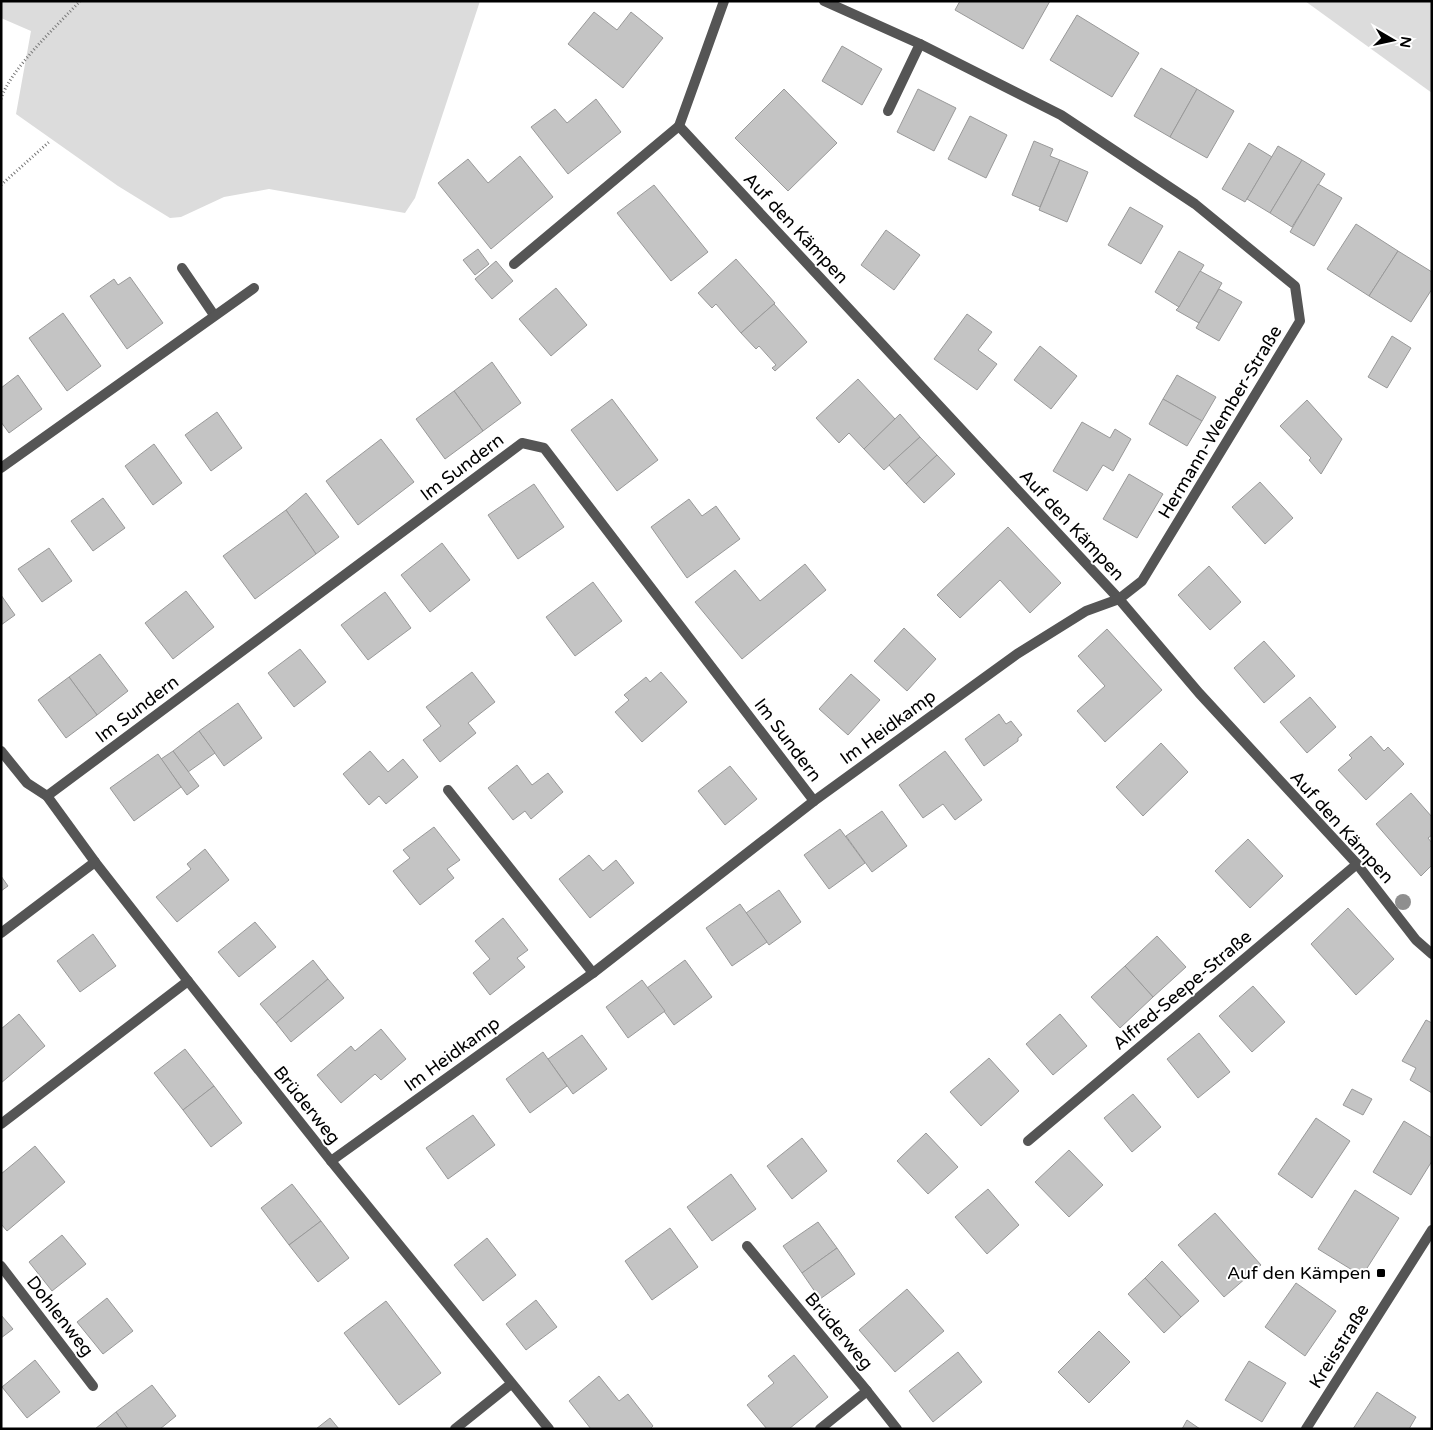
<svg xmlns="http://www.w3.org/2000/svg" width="1433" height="1430" viewBox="0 0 1433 1430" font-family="'Varela Round',sans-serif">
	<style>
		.green { fill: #dcdcdc }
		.building { fill: #c4c4c4; stroke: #999 }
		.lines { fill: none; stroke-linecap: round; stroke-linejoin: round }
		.path { stroke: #777; stroke-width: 3; stroke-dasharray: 1 2.5; stroke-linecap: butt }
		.lane { stroke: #555; stroke-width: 10 }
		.street { stroke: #555; stroke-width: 10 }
		.tree { fill: #8f8f8f }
		.poi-dot { fill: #000; stroke: #fff; stroke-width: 2 }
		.labels { text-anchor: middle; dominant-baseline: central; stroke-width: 4; stroke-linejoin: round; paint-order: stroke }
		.street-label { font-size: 18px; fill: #000; stroke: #fff }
		.poi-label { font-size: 18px; fill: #000; stroke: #fff; text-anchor: end }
	</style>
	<rect width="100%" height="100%" fill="#fff"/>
	<g class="green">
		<polygon points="1,1 480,1 415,198 405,213 269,189 224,197 181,217 170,218 118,186 16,114 31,31 1,18"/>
		<polygon points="1305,1 1432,1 1432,93"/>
	</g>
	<g class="building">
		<polygon points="960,1 1050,1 1023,49 955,10"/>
		<polygon points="594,12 617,30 631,12 663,38 623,88 568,44"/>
		<polygon points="1077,15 1139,53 1112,97 1050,60"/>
		<polygon points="842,46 882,69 862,105 822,81"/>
		<polygon points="1161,68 1197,89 1170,137 1134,116"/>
		<polygon points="784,89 837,143 788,191 735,138"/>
		<polygon points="918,89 956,108 934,151 897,132"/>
		<polygon points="1197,89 1234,111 1207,158 1170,137"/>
		<polygon points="596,99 621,132 568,174 531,127 555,109 567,123"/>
		<polygon points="970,116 1007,135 986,178 948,159"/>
		<polygon points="1034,141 1053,149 1050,156 1060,160 1040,207 1012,195"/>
		<polygon points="1249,143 1272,157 1245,202 1222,189"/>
		<polygon points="1278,146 1302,160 1270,213 1247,199"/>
		<polygon points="520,156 553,197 491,249 438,183 468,159 488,183"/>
		<polygon points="1060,160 1088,172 1067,222 1039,210"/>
		<polygon points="1302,160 1325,174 1292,227 1270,213"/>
		<polygon points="1318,184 1342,198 1314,246 1290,232"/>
		<polygon points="654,185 708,252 671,281 617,213"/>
		<polygon points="1130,207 1163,226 1141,264 1108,245"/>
		<polygon points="1356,224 1398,251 1369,296 1327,269"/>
		<polygon points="886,230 920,255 894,290 861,265"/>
		<polygon points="478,249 489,264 475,275 463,260"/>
		<polygon points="1179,251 1204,265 1179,307 1155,292"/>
		<polygon points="1398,251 1432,272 1432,289 1411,322 1369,296"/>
		<polygon points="736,259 775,303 741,333 716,304 712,308 698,293"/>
		<polygon points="496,261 513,281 492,299 475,279"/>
		<polygon points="1200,271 1222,283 1199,323 1176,310 1179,307"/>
		<polygon points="130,277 163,323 127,349 90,296 114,279 118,285"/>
		<polygon points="556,288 587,325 551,356 519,319"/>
		<polygon points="1219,289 1242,302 1219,341 1196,328"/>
		<polygon points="774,304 807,342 775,371 772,368 776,365 759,346 756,349 741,333"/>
		<polygon points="63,313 101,366 67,391 29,338"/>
		<polygon points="967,314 992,332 978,350 997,364 977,390 934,359"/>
		<polygon points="1392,336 1411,348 1387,388 1368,377"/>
		<polygon points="1040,346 1077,376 1051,409 1014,380"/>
		<polygon points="492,362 521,403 483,431 454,391"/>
		<polygon points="18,375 42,409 9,433 1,422 1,388"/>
		<polygon points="1177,375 1216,397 1202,421 1163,399"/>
		<polygon points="858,379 895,419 864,449 849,433 839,443 816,418"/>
		<polygon points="454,391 483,431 445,459 416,419"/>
		<polygon points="612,399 658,460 617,491 571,430"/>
		<polygon points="1163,399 1202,421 1187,446 1149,424"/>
		<polygon points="1307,400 1342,439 1321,474 1309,460 1311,458 1280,426"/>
		<polygon points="217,412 242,448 211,471 185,435"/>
		<polygon points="900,414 920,437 884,470 864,449"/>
		<polygon points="1082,422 1110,438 1115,429 1131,439 1113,471 1103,465 1087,491 1053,471"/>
		<polygon points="920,437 937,455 906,484 889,465"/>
		<polygon points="381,439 414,482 358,525 326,481"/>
		<polygon points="154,444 182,483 153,505 125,466"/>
		<polygon points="937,455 955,474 924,503 906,484"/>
		<polygon points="1129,474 1163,494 1137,538 1103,519"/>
		<polygon points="1260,482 1293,518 1265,544 1232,507"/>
		<polygon points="534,484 564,527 518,559 488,515"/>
		<polygon points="306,493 339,537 316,554 286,510"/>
		<polygon points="103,498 125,528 93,551 71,521"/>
		<polygon points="689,499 702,516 716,506 740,539 687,578 651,527"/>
		<polygon points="286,510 316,554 255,599 223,556"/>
		<polygon points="1008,527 1061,583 1030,613 1000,580 960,618 937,595"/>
		<polygon points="442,543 470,580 430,612 401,575"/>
		<polygon points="49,548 72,581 42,602 18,569"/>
		<polygon points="805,564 826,590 742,659 695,602 735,570 760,601"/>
		<polygon points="1209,566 1241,602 1210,630 1178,595"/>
		<polygon points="593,582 622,621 575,656 546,617"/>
		<polygon points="186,591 214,627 173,659 145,623"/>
		<polygon points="385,592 411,628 368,660 341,625"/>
		<polygon points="1,595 15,615 1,625"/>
		<polygon points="904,628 936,659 907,691 874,661"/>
		<polygon points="1107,629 1162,690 1105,742 1077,711 1105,686 1078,656"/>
		<polygon points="1264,641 1295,676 1264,703 1234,668"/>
		<polygon points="300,649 326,682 294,707 268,673"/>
		<polygon points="100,654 128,691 97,715 69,677"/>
		<polygon points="472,672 495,702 468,723 476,733 440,762 423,740 441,726 426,707"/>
		<polygon points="661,672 687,702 642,742 615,712 629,700 624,695 646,677 650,682"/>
		<polygon points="851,674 880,700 848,735 819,709"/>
		<polygon points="69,677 97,715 66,738 38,700"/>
		<polygon points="1310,697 1336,727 1307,753 1280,722"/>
		<polygon points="238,703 262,738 224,766 199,731"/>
		<polygon points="999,714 1006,724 1011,721 1022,735 1018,738 1018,741 984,766 965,739"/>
		<polygon points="199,731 215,753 188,772 173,751"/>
		<polygon points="1371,736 1384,751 1388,747 1404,764 1366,800 1338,770 1352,758 1349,755"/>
		<polygon points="1161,743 1188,772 1143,816 1116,787"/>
		<polygon points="173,751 199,786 187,795 161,759"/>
		<polygon points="370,751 388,772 403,759 418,777 386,804 379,796 369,805 343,774"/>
		<polygon points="945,751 982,800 955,820 943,804 923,818 899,785"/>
		<polygon points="158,754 181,787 134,821 110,788"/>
		<polygon points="517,765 532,785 548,773 563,792 531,819 525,811 513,820 488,788"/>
		<polygon points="730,766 757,799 725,825 698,791"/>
		<polygon points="1411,793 1432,817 1432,835 1428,838 1432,843 1432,865 1421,876 1376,824"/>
		<polygon points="882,811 907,846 872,872 846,836"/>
		<polygon points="434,827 460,860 447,869 454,878 420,905 393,871 410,858 403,850"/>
		<polygon points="840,829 865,863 829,889 804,855"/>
		<polygon points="1248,839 1283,876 1250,908 1215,871"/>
		<polygon points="205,849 229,880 177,922 156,897 191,869 187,864"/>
		<polygon points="589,855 603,871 616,860 634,883 590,918 559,879"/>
		<polygon points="1,876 8,886 1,891"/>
		<polygon points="779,890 801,922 769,945 746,913"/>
		<polygon points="740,904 767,942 732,966 706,928"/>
		<polygon points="1348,908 1394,959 1356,995 1311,944"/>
		<polygon points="503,918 528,950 517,958 525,967 490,995 473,973 490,959 475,941"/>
		<polygon points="255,922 276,947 239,977 218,952"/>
		<polygon points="93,934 116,966 80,992 57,961"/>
		<polygon points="1157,936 1186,967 1153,997 1125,966"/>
		<polygon points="313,960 328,979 276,1023 260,1004"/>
		<polygon points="685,960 712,997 674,1025 647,988"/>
		<polygon points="1125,966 1153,997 1120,1028 1091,997"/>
		<polygon points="328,979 344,998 291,1042 276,1023"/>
		<polygon points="642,980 665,1011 628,1038 606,1007"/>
		<polygon points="1253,986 1285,1022 1252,1052 1219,1016"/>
		<polygon points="19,1014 45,1046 1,1083 1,1029"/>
		<polygon points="1060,1014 1087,1046 1053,1075 1026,1044"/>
		<polygon points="1426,1020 1432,1023 1432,1093 1410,1080 1416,1068 1402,1061"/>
		<polygon points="381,1029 406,1059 381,1080 375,1074 341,1103 317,1075 351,1046 355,1051"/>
		<polygon points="1199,1033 1230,1072 1198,1098 1167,1059"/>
		<polygon points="582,1035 607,1069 573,1094 548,1059"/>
		<polygon points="185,1049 214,1086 183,1110 154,1073"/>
		<polygon points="543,1052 567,1086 530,1113 506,1079"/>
		<polygon points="989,1058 1019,1091 981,1126 950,1092"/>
		<polygon points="214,1086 242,1123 211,1147 183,1110"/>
		<polygon points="1352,1089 1372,1099 1363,1115 1343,1105"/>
		<polygon points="1133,1094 1161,1127 1132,1152 1104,1118"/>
		<polygon points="473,1115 495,1145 448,1179 426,1148"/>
		<polygon points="1316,1118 1350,1141 1312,1198 1278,1174"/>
		<polygon points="1404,1121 1432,1138 1432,1161 1411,1195 1373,1172"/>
		<polygon points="926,1133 958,1167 928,1194 897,1161"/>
		<polygon points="802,1138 827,1171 792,1199 767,1166"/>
		<polygon points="35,1146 65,1182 7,1231 1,1224 1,1174"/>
		<polygon points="1069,1150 1103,1185 1069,1217 1035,1182"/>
		<polygon points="731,1174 756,1209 712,1241 687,1207"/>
		<polygon points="292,1184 321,1221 289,1245 261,1208"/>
		<polygon points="988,1189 1019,1225 987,1254 955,1217"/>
		<polygon points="1355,1190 1399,1218 1362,1276 1318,1249"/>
		<polygon points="1215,1213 1261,1265 1224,1297 1178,1245"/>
		<polygon points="321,1221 349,1258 318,1282 289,1245"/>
		<polygon points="818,1222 837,1248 802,1273 783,1246"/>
		<polygon points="670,1228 698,1267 652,1300 625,1261"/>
		<polygon points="62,1235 86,1264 52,1291 29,1262"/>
		<polygon points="487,1238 516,1275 483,1301 454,1265"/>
		<polygon points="837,1248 855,1274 820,1299 802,1273"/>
		<polygon points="1162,1261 1199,1301 1181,1317 1145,1278"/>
		<polygon points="1145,1278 1181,1317 1164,1333 1128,1294"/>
		<polygon points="1296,1283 1336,1311 1305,1356 1265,1327"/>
		<polygon points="907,1289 944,1331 895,1372 859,1330"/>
		<polygon points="107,1298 133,1331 103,1354 77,1322"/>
		<polygon points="536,1300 557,1327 526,1350 506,1324"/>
		<polygon points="386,1301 441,1373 399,1405 344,1333"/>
		<polygon points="1,1315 13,1329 1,1338"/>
		<polygon points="1099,1331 1130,1362 1089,1403 1058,1372"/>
		<polygon points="958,1352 982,1382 933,1422 909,1391"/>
		<polygon points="794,1355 828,1397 789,1429 767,1429 747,1405 774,1383 768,1376"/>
		<polygon points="35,1360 60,1392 27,1418 2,1387"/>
		<polygon points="1249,1361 1286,1383 1262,1422 1225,1400"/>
		<polygon points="599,1376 619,1401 628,1394 653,1426 650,1429 591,1429 569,1401"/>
		<polygon points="152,1385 176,1416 160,1429 128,1429 116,1412"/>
		<polygon points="1377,1392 1416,1417 1409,1429 1353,1429"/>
		<polygon points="116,1412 128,1429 95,1429"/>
		<polygon points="330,1418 339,1429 316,1429"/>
		<polygon points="1187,1420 1200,1429 1182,1429"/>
	</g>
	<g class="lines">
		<g class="path">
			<path d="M 1,99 C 10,69 58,25 80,1"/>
			<polyline points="1,185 49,142"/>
		</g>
		<g class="lane">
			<polyline points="888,111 920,44"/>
			<polyline points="182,268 214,315"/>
			<polyline points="867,1391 897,1429"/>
		</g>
		<g class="street">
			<polyline points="679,126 1119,599 1199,693 1357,864 1416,940 1432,954"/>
			<polyline points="514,264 679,126 724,1"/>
			<polyline points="1,468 254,288"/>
			<polyline points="1,751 27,783 47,796 95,862 188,981 331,1161 549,1429"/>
			<polyline points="448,790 593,973"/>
			<polyline points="47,796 522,443 544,448 814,801"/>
			<polyline points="1,933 95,862"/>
			<polyline points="1,1124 188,981"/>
			<polyline points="1028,1141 1357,864"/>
			<polyline points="331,1161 593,973 814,801 1017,654 1086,611 1119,599 1142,581 1300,321 1295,286 1195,204 1061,115 920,44 824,1"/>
			<polyline points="747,1246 867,1391 820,1429"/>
			<polyline points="1,1266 93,1386"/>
			<polyline points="455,1429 511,1384"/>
			<polyline points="1306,1429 1432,1230"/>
		</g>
	</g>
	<circle class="tree" cx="1403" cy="902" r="8"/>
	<rect class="poi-dot" x="1376" y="1268" width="10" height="10" rx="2.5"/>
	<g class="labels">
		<g class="street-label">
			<text transform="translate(796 228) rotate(47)">Auf den Kämpen</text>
			<text transform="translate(1220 422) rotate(-59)">Hermann-Wember-Straße</text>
			<text transform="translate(462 467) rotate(-37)">Im Sundern</text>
			<text transform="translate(1072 525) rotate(47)">Auf den Kämpen</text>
			<text transform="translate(137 709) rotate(-37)">Im Sundern</text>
			<text transform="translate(888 727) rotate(-36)">Im Heidkamp</text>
			<text transform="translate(788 740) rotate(53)">Im Sundern</text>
			<text transform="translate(1342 827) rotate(48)">Auf den Kämpen</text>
			<text transform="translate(1182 990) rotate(-40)">Alfred-Seepe-Straße</text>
			<text transform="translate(452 1054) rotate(-36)">Im Heidkamp</text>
			<text transform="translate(307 1105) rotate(51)">Brüderweg</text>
			<text transform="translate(60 1316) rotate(52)">Dohlenweg</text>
			<text transform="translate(839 1331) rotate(50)">Brüderweg</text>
			<text transform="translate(1339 1346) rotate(-58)">Kreisstraße</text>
		</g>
		<g class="poi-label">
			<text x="1371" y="1273">Auf den Kämpen</text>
		</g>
	</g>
	<rect width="1433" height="1430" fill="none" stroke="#000000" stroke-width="5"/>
	<g transform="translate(1393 40) rotate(99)" stroke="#ffffff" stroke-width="4" paint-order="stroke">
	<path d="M0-4L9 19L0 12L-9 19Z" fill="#000000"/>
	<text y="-8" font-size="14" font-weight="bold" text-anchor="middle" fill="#000000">N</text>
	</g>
</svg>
